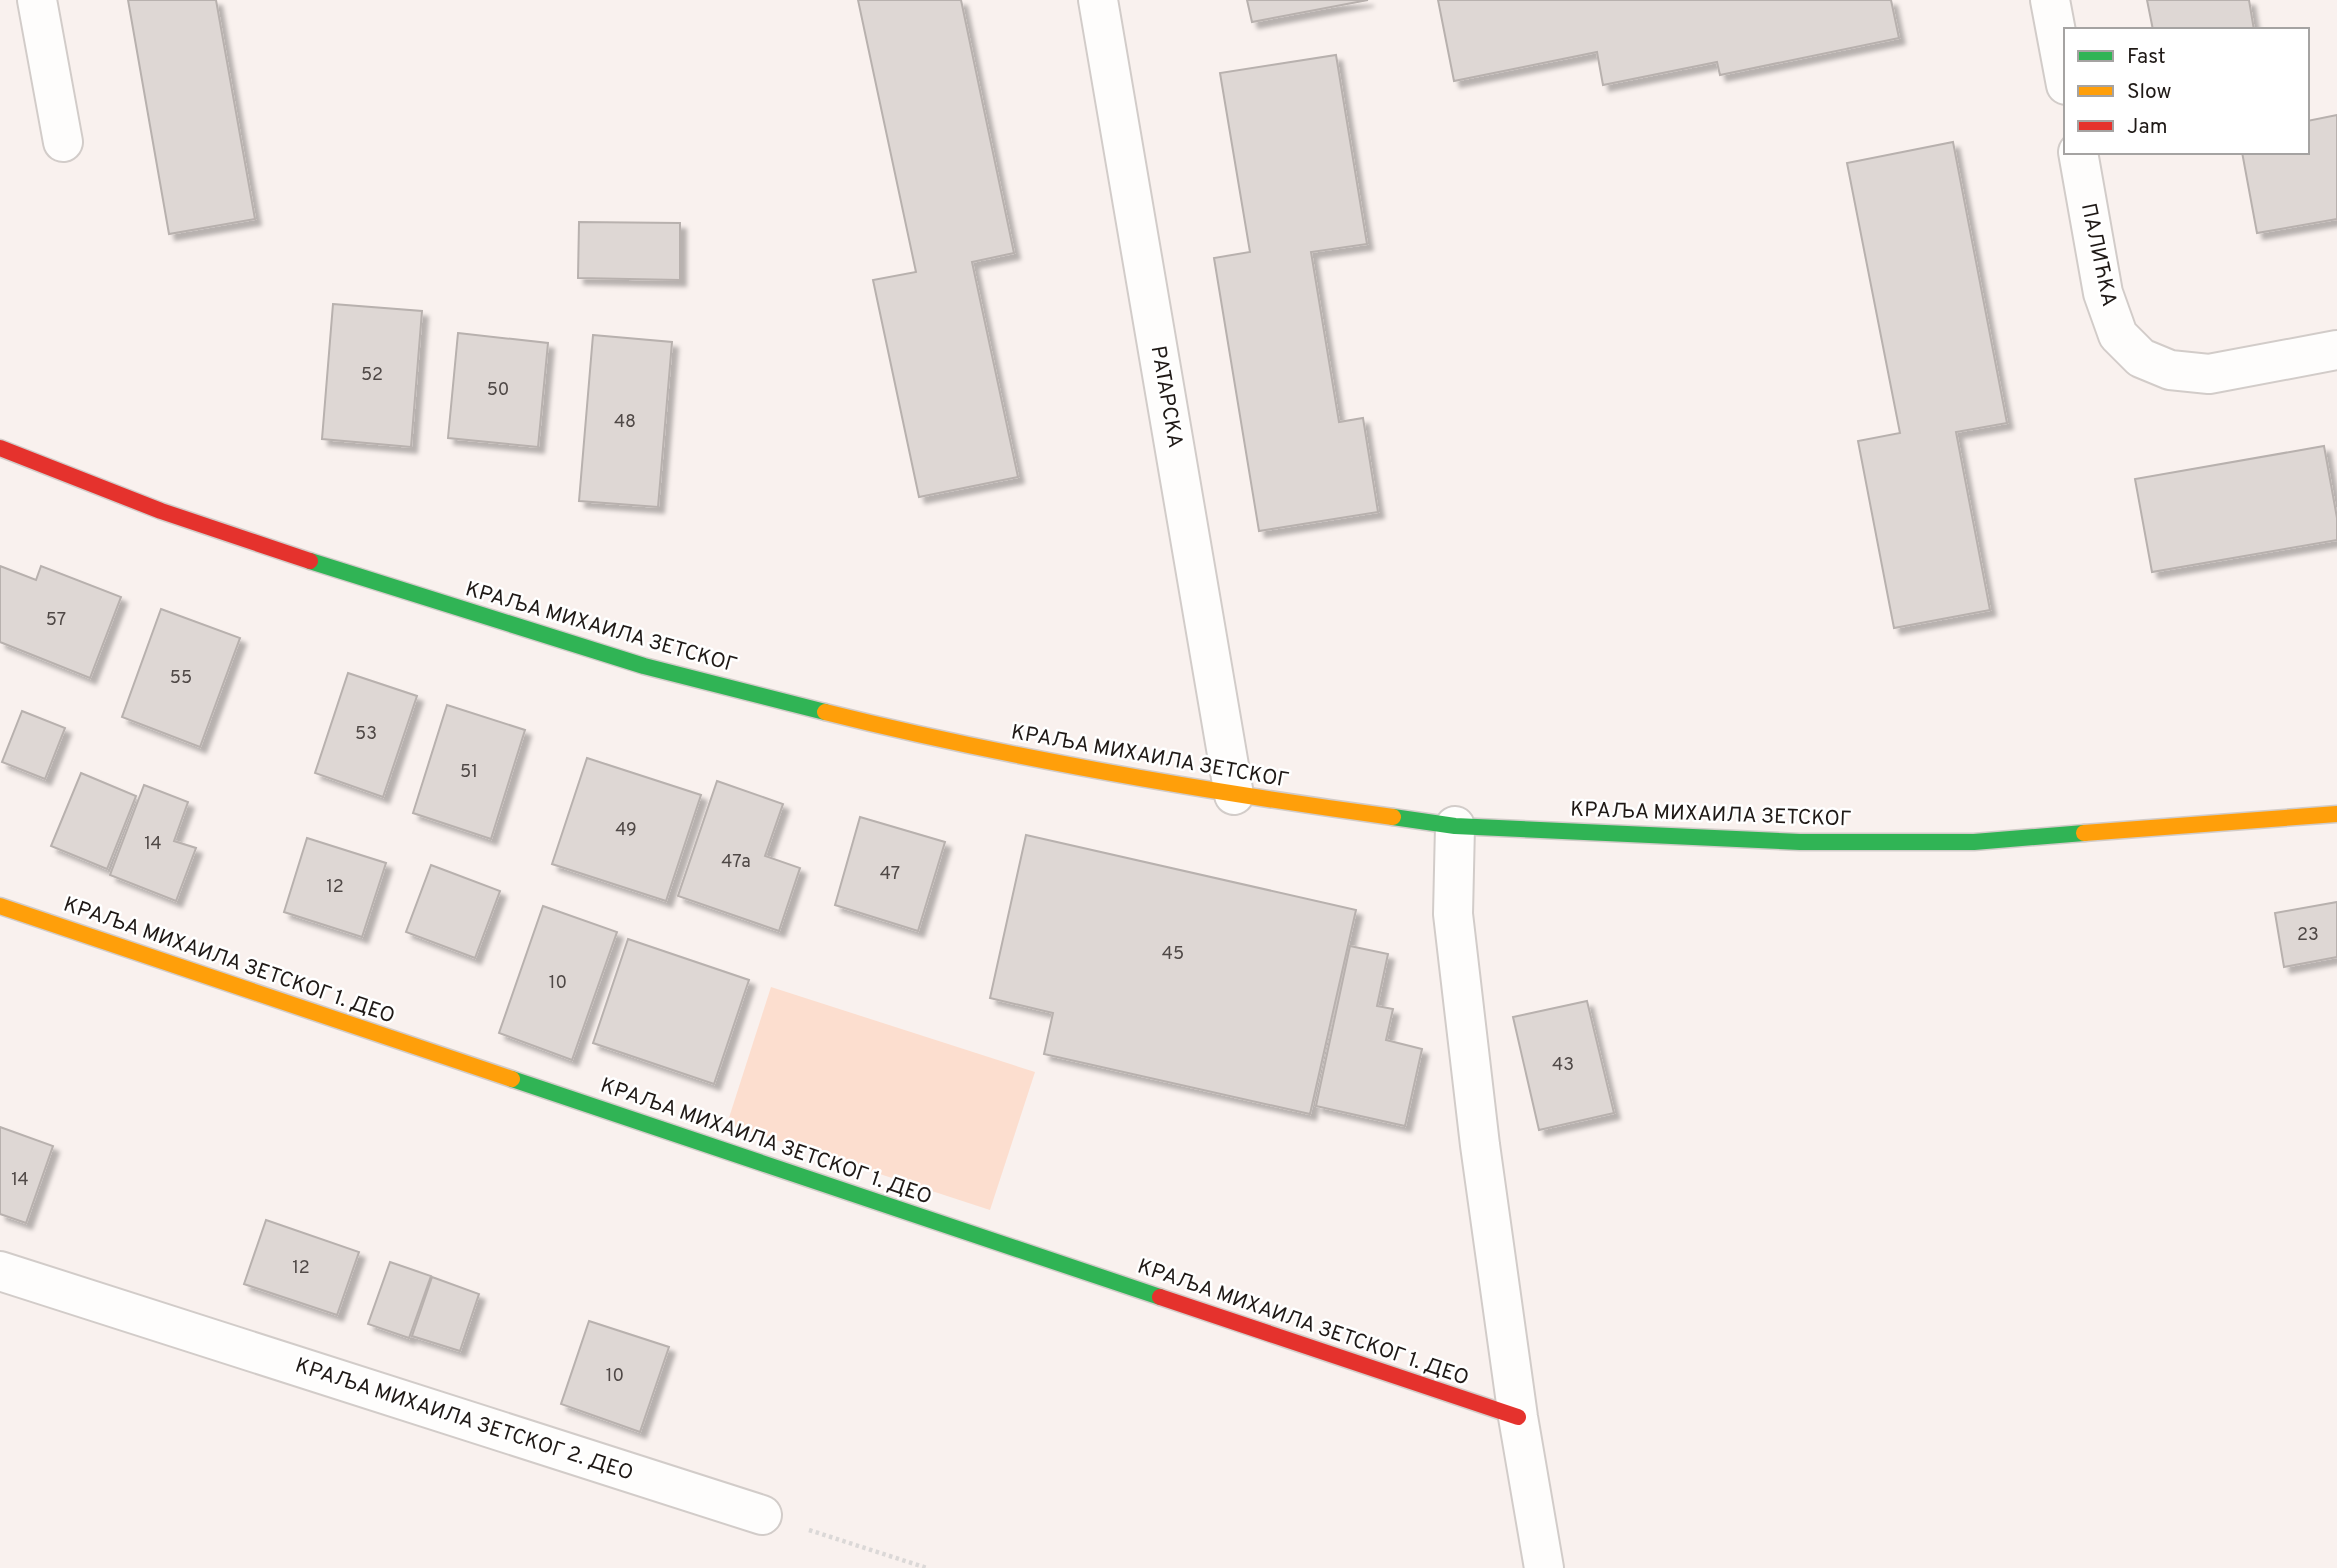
<svg xmlns="http://www.w3.org/2000/svg" width="2337" height="1568" viewBox="0 0 2337 1568" font-family="Overpass,sans-serif">
	<style>
		.green { fill: #fcdecf }
		.building { fill: #ded7d4; stroke: #b8b1ae; stroke-width: 2; filter: url(#shadow) }
		.lines { fill: none; stroke-linecap: round; stroke-linejoin: round }
		.street-casing { stroke: #d2ccc9; stroke-width: 42 }
		.fast-casing { stroke: #d2ccc9; stroke-width: 19 }
		.slow-casing { stroke: #d2ccc9; stroke-width: 19 }
		.jam-casing { stroke: #d2ccc9; stroke-width: 19 }
		.path { stroke: #dbd8d7; stroke-width: 4.5; stroke-dasharray: 3.5 3.5; stroke-linecap: butt }
		.street { stroke: #fefdfc; stroke-width: 38 }
		.fast { stroke: #30b455; stroke-width: 16 }
		.slow { stroke: #ff9f0a; stroke-width: 16 }
		.jam { stroke: #e5322d; stroke-width: 16 }
		.labels { text-anchor: middle; dominant-baseline: central; stroke-width: 5; stroke-linejoin: round; paint-order: stroke }
		.number-label { font-size: 18px; fill: #4f4846 }
		.street-label { font-size: 21px; fill: #1f1916; stroke: #fff }
	</style>
	<defs>
		<filter id="shadow"><feDropShadow dx="6" dy="6" stdDeviation="2" flood-color="#0004"/></filter>
	</defs>
	<rect width="100%" height="100%" fill="#f9f1ee"/>
	<polygon class="green" points="771,987 1035,1072 990,1210 727,1124"/>
	<g class="building">
		<polygon points="128,0 216,0 255,219 169,234"/>
		<polygon points="858,0 961,0 1014,253 972,262 1018,477 919,497 873,280 916,272"/>
		<polygon points="1247,0 1368,0 1252,22"/>
		<polygon points="1438,0 1891,0 1899,38 1720,75 1717,62 1603,85 1597,52 1454,81"/>
		<polygon points="2147,0 2249,0 2254,30 2153,30"/>
		<polygon points="1336,55 1367,244 1311,252 1339,422 1363,418 1378,512 1259,531 1214,258 1250,252 1220,73"/>
		<polygon points="2337,115 2337,219 2257,233 2242,152 2307,152 2307,121"/>
		<polygon points="1953,142 2007,423 1956,432 1990,610 1894,628 1858,441 1900,433 1847,163"/>
		<polygon points="579,222 680,223 680,280 578,278"/>
		<polygon points="333,304 422,311 411,447 322,439"/>
		<polygon points="458,333 548,343 538,447 448,438"/>
		<polygon points="593,335 672,342 658,507 579,501"/>
		<polygon points="2324,446 2337,518 2337,540 2152,572 2135,479"/>
		<polygon points="0,566 36,580 41,566 121,597 90,678 0,642"/>
		<polygon points="161,609 240,638 200,747 122,717"/>
		<polygon points="348,673 417,696 383,797 315,773"/>
		<polygon points="447,705 525,730 491,839 413,813"/>
		<polygon points="22,711 65,728 45,779 2,762"/>
		<polygon points="587,758 701,795 666,901 552,864"/>
		<polygon points="81,773 136,796 107,869 51,846"/>
		<polygon points="717,781 783,804 765,856 800,868 779,931 678,896"/>
		<polygon points="144,785 188,802 174,841 196,848 176,901 110,875"/>
		<polygon points="860,817 945,842 918,931 835,905"/>
		<polygon points="1026,835 1356,910 1310,1114 1044,1054 1053,1013 990,998"/>
		<polygon points="307,838 386,863 362,937 284,912"/>
		<polygon points="431,865 500,891 475,958 406,932"/>
		<polygon points="2337,902 2337,957 2284,967 2275,913"/>
		<polygon points="543,906 617,932 572,1060 499,1033"/>
		<polygon points="628,939 749,980 714,1084 593,1043"/>
		<polygon points="1350,946 1388,954 1377,1006 1393,1009 1386,1040 1422,1049 1405,1126 1316,1106"/>
		<polygon points="1587,1001 1614,1113 1539,1130 1513,1017"/>
		<polygon points="0,1127 53,1146 26,1223 0,1214"/>
		<polygon points="266,1220 359,1252 337,1315 244,1284"/>
		<polygon points="390,1262 431,1276 409,1338 368,1324"/>
		<polygon points="432,1277 479,1294 460,1351 412,1336"/>
		<polygon points="589,1321 669,1347 640,1432 561,1404"/>
	</g>
	<g class="lines">
		<g class="street-casing">
			<g id="street">
				<polyline points="37,0 63,142"/>
				<polyline points="1098,0 1234,795"/>
				<polyline points="2050,0 2066,85"/>
				<polyline points="2078,152 2103,293 2118,335 2141,358 2170,370 2209,374 2337,350"/>
				<polyline points="1455,826 1453,914 1480,1145 1518,1417 1544,1568"/>
				<polyline points="0,1271 762,1515"/>
			</g>
		</g>
		<g class="fast-casing">
			<g id="fast">
				<polyline points="310,561 644,666 825,712"/>
				<polyline points="1393,817 1455,826 1800,842 1974,842 2084,833"/>
				<polyline points="512,1079 1160,1297"/>
			</g>
		</g>
		<g class="slow-casing">
			<g id="slow">
				<path d="M 825,712 C 1012,759 1202,791 1393,817"/>
				<polyline points="2084,833 2337,814"/>
				<polyline points="0,906 512,1079"/>
			</g>
		</g>
		<g class="jam-casing">
			<g id="jam">
				<polyline points="0,448 161,511 310,561"/>
				<polyline points="1160,1297 1518,1417"/>
			</g>
		</g>
		<polyline class="path" points="809,1530 927,1568"/>
		<use href="#street" class="street"/>
		<use href="#fast" class="fast"/>
		<use href="#slow" class="slow"/>
		<use href="#jam" class="jam"/>
	</g>
	<g class="labels">
		<g class="number-label">
			<text x="372" y="375">52</text>
			<text x="498" y="390">50</text>
			<text x="625" y="422">48</text>
			<text x="56" y="620">57</text>
			<text x="181" y="678">55</text>
			<text x="366" y="734">53</text>
			<text x="469" y="772">51</text>
			<text x="626" y="830">49</text>
			<text x="153" y="844">14</text>
			<text x="736" y="862">47a</text>
			<text x="890" y="874">47</text>
			<text x="335" y="887">12</text>
			<text x="2308" y="935">23</text>
			<text x="1173" y="954">45</text>
			<text x="558" y="983">10</text>
			<text x="1563" y="1065">43</text>
			<text x="20" y="1180">14</text>
			<text x="301" y="1268">12</text>
			<text x="615" y="1376">10</text>
		</g>
		<g class="street-label">
			<text transform="translate(2098 255) rotate(78)">ПАЛИЋКА</text>
			<text transform="translate(1166 397) rotate(80)">РАТАРСКА</text>
			<text transform="translate(601 628) rotate(16)">КРАЉА МИХАИЛА ЗЕТСКОГ</text>
			<text transform="translate(1150 757) rotate(10)">КРАЉА МИХАИЛА ЗЕТСКОГ</text>
			<text transform="translate(1711 815) rotate(2)">КРАЉА МИХАИЛА ЗЕТСКОГ</text>
			<text transform="translate(229 961) rotate(19)">КРАЉА МИХАИЛА ЗЕТСКОГ 1. ДЕО</text>
			<text transform="translate(766 1142) rotate(19)">КРАЉА МИХАИЛА ЗЕТСКОГ 1. ДЕО</text>
			<text transform="translate(1303 1323) rotate(19)">КРАЉА МИХАИЛА ЗЕТСКОГ 1. ДЕО</text>
			<text transform="translate(464 1420) rotate(18)">КРАЉА МИХАИЛА ЗЕТСКОГ 2. ДЕО</text>
		</g>
	</g>
	<rect x="2064" y="28" width="245" height="126" fill="#ffffff" stroke="#a5a3a2" stroke-width="2"/>
	<rect x="2078" y="51" width="35" height="10" fill="#30b455" stroke="#a5a3a2" stroke-width="2"/>
	<text x="2127" y="63" font-size="21" fill="#1f1916">Fast</text>
	<rect x="2078" y="86" width="35" height="10" fill="#ff9f0a" stroke="#a5a3a2" stroke-width="2"/>
	<text x="2127" y="98" font-size="21" fill="#1f1916">Slow</text>
	<rect x="2078" y="121" width="35" height="10" fill="#e5322d" stroke="#a5a3a2" stroke-width="2"/>
	<text x="2127" y="133" font-size="21" fill="#1f1916">Jam</text>
</svg>
